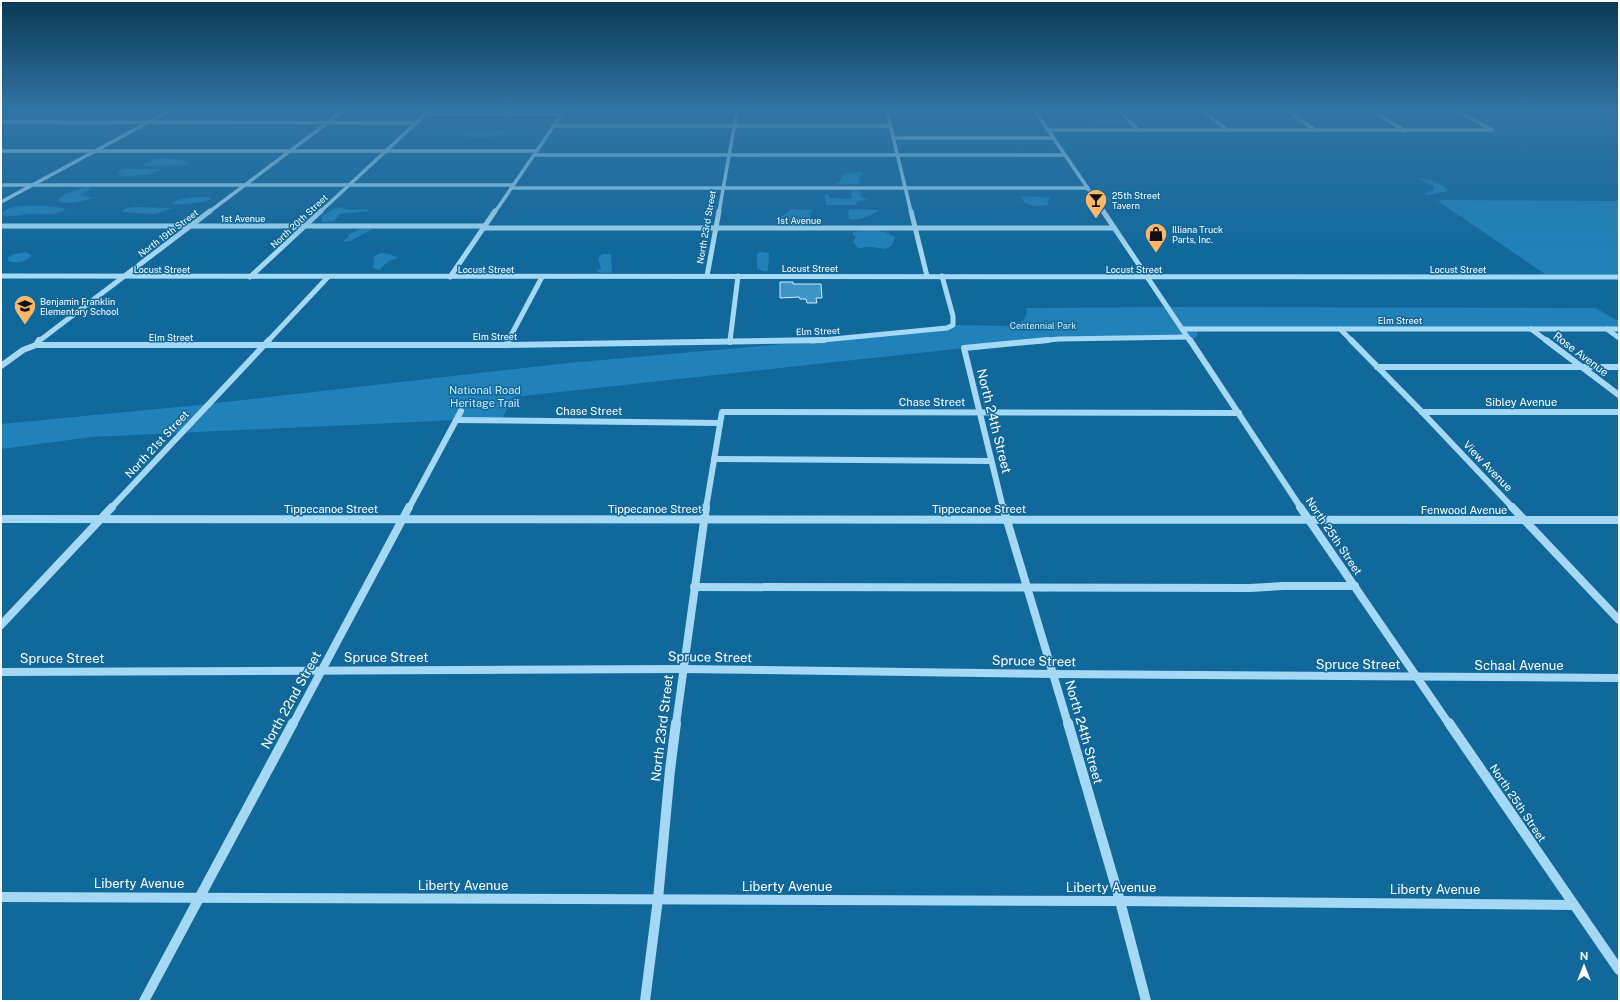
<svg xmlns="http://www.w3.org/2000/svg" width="1620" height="1002" viewBox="0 0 1620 1002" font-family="'Public Sans',sans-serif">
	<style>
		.green { fill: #2082b8 }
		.building { fill: #3e94c4; stroke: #cdedfe }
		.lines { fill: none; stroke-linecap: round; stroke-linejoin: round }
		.minor-far4 { stroke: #a5d8f4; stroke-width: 3.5 }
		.minor-far3 { stroke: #a5d8f4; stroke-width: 5 }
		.minor-far2 { stroke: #a5d8f4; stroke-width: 6 }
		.minor-far1 { stroke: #a5d8f4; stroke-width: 8 }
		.minor { stroke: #a5d8f4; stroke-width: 10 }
		.labels { text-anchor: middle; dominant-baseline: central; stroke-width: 3; stroke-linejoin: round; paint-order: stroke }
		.far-poi-label { font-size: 9px; fill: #fff; stroke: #11689b; text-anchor: start }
		.far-street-label { font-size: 9px; fill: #fff; stroke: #11689b }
		.far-park-label { font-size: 9px; fill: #cdedfe; stroke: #11689b }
		.street-label { font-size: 11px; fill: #fff; stroke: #11689b }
		.park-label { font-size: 11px; fill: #cdedfe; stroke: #11689b }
		.near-street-label { font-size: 13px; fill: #fff; stroke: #11689b }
	</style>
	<rect width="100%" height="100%" fill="#11689b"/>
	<g class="green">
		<path d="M 1112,113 L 1116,114 L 1122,123 L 1098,122 L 1097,124 L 1097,127 C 1090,128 1090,123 1086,119 L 1089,117 L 1112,117 Z"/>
		<polygon points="468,130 478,132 500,130 504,132 503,135 493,137 465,137 466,134 464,131"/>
		<polygon points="163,158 187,161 187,163 190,165 142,166 154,159"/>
		<path d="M 125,169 L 161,169 C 155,175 124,179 117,174 L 119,171 Z"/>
		<polygon points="858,172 862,173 859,179 859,184 835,185 835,183 840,181 843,174"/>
		<path d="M 1419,178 C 1430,178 1438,183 1447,189 L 1447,191 L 1429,195 L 1425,194 L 1433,190 L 1434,186 Z"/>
		<path d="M 87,187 L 92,188 L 81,195 L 92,198 C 81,202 68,205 57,201 C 63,193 78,189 87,187 Z"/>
		<polygon points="854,190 860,191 861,197 868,200 858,201 855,205 827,205 825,202 825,195 827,194 830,198 849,199 852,198 851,192"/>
		<path d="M 1024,196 L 1051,198 L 1047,201 L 1049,205 C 1039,206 1025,208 1021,197 Z"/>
		<path d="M 210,197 L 212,199 C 201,203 182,206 171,203 C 183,196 197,197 210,197 Z"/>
		<polygon points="1441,200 1619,201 1619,274 1545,274 1438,201"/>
		<path d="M 46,206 L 63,208 L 65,209 C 54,217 43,213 30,214 C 20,215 11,217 1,215 C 6,204 34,206 46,206 Z"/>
		<polygon points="132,207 173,208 155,214 122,212 124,209"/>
		<polygon points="341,207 349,210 367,209 369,211 340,214 334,221 322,222 322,216 333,209"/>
		<path d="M 791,209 L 813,210 L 810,214 L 812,222 C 804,227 788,226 780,222 L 781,217 Z"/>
		<path d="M 850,209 L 880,210 C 871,215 860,222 849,219 L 848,212 Z"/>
		<polygon points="368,228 373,229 350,241 344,242 343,241 348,238 349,234 361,229"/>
		<polygon points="871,230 885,232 895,237 892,245 886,249 872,247 858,248 853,242 856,237 853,235 853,232"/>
		<path d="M 26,252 L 32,256 C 24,262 18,264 8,261 L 8,257 L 15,254 Z"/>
		<polygon points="760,252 769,253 768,270 766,272 757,269 757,254"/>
		<polygon points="381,253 390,254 398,258 389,261 379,270 373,268 374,256"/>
		<polygon points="602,254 611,254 612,271 610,273 597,272 601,268 598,258"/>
		<polygon points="1174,307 1596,308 1616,320 1619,320 1619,329 1258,329 1197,332 1197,336 1191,340 1174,340 1134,337 1059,339 964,348 513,397 501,421 457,420 92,437 1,449 1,424 199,405 568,363 831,340 953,325 1014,326 1024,320 1027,312 1026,308"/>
	</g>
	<polygon class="building" points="780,282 793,282 793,284 821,284 822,298 816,298 817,303 807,303 806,299 800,299 799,297 780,298"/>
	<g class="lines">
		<g class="minor-far4">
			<polyline points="887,111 911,212"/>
			<polyline points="1035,111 1104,212"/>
			<polyline points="1119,111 1138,130"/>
			<polyline points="1203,111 1227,130"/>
			<polyline points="1288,111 1315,130"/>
			<polyline points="1373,111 1405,131"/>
			<polyline points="1458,111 1492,130"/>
			<polyline points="426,114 562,114"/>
			<polyline points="1,122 417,123"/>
			<polyline points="553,126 890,126"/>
			<polyline points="1047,130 1492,130"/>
			<polyline points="893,138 1053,138"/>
			<polyline points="1,151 537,151"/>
			<polyline points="534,155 1064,155"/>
			<polyline points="1,185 513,185"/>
			<polyline points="511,188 1087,188"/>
			<polyline points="1,202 169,111"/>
			<polyline points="209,212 343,111"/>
			<polyline points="320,212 429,111"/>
			<polyline points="495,212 564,111"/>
			<polyline points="719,212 737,111"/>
		</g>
		<g class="minor-far3">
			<polyline points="911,211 927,276"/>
			<polyline points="1103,211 1190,341"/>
			<polyline points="1,226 485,226"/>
			<polyline points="483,228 1114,228"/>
			<polyline points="1,276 1619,277"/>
			<polyline points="707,276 719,211"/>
			<polyline points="250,277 321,211"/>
			<polyline points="450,277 495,211"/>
			<polyline points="1182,329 1619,329"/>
			<polyline points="1340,329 1352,341"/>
			<polyline points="1531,329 1547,341"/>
			<polyline points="1607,329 1619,338"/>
			<polyline points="39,341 210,211"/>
			<polyline points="268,341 328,277"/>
			<polyline points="508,341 542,277"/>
			<polyline points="730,341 738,276"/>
			<polyline points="812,341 947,328 953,325 953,316 942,276"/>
			<polyline points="1038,341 1059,339 1187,337"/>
		</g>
		<g class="minor-far2">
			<polyline points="1190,340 1301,508"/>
			<polyline points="1351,340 1422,412 1513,508"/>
			<polyline points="1546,340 1619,395"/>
			<polyline points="730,342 730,340"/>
			<polyline points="36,345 506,345 824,340"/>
			<polyline points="506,345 509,340"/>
			<polyline points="1,366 23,350 36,345 39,340"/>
			<polyline points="1377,367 1619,367"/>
			<polyline points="1422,412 1619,412"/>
			<polyline points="457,420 720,423"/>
			<polyline points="714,459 991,461"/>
			<polyline points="111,508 269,340"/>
			<polyline points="409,508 461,411"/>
			<polyline points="706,508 722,412 1239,413"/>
			<polyline points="1003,508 964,348 1048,340"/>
		</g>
		<g class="minor-far1">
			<polyline points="1003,507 1068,724"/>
			<polyline points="1300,507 1449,724"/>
			<polyline points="1512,507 1619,620"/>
			<polyline points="1,519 1619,520"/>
			<polyline points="694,587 1250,588 1283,586 1355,586"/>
			<polyline points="1,625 112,507"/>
			<polyline points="1,672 683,669 1054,674 1619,678"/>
			<polyline points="293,724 409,507"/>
			<polyline points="676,724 706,507"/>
		</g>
		<g class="minor">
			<polyline points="1068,723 1120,901 1146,1001"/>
			<polyline points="1449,723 1619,970"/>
			<polyline points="1,897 1120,901 1573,905"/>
			<polyline points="144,1001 293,723"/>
			<polyline points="645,1001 658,899 670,770 676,723"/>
		</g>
	</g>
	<linearGradient id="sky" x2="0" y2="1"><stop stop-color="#093955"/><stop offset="0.44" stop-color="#3275a4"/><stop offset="1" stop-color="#3275a4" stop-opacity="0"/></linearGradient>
	<rect width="1620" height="252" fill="url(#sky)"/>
	<defs>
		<g id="bar-pin" transform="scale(1.15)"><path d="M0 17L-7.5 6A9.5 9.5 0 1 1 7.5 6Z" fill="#ffb668" stroke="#11689b"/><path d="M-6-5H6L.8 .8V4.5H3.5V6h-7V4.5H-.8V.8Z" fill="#111"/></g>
		<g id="shop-pin" transform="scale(1.15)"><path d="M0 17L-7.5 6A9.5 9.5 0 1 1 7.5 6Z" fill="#ffb668" stroke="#11689b"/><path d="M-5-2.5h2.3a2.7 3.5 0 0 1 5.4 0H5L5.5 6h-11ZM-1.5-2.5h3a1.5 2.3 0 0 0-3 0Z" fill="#111"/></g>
		<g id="school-pin" transform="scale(1.15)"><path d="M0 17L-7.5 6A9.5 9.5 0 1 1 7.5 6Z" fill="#ffb668" stroke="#11689b"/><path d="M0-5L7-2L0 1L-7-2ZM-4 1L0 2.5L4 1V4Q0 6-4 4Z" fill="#111"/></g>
	</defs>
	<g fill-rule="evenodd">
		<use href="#bar-pin" x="1096" y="200"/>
		<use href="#shop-pin" x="1156" y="234"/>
		<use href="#school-pin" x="25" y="306"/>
	</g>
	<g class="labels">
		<g class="far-poi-label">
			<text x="1112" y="195">25th Street<tspan x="1112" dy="10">Tavern</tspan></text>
			<text x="1172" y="229">Illiana Truck<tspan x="1172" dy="10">Parts, Inc.</tspan></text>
			<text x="40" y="301">Benjamin Franklin<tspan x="40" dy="10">Elementary School</tspan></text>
		</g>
		<g class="far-street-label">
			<text x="243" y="218">1st Avenue</text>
			<text x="799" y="220">1st Avenue</text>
			<text transform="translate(299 221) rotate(-43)">North 20th Street</text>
			<text transform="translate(706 227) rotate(-80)">North 23rd Street</text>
			<text transform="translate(168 233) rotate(-37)">North 19th Street</text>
			<text x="810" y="268">Locust Street</text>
			<text x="162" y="269">Locust Street</text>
			<text x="486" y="269">Locust Street</text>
			<text x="1134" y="269">Locust Street</text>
			<text x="1458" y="269">Locust Street</text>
			<text x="1400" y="320">Elm Street</text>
			<text transform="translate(818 331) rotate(-2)">Elm Street</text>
			<text x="495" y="336">Elm Street</text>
			<text x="171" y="337">Elm Street</text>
		</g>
		<g class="far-park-label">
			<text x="1043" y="325">Centennial Park</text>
		</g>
		<g class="street-label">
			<text transform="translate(1581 354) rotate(37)">Rose Avenue</text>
			<text x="932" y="402">Chase Street</text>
			<text x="1521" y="402">Sibley Avenue</text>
			<text x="589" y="411">Chase Street</text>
			<text transform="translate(157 444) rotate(-47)">North 21st Street</text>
			<text transform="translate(1488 466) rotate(46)">View Avenue</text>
			<text x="331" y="509">Tippecanoe Street</text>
			<text x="655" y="509">Tippecanoe Street</text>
			<text x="979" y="509">Tippecanoe Street</text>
			<text x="1464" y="510">Fenwood Avenue</text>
			<text transform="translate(1334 536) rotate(56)">North 25th Street</text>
			<text transform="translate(1518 803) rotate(56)">North 25th Street</text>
		</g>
		<g class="park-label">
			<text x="485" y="390">National Road<tspan x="485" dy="13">Heritage Trail</tspan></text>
		</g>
		<g class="near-street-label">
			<text transform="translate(994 421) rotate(76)">North 24th Street</text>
			<text x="386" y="657">Spruce Street</text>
			<text transform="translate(710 657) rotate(1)">Spruce Street</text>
			<text x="62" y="658">Spruce Street</text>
			<text transform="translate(1034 661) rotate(1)">Spruce Street</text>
			<text x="1358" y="664">Spruce Street</text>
			<text x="1519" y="665">Schaal Avenue</text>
			<text transform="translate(291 700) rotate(-61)">North 22nd Street</text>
			<text transform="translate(662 728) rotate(-83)">North 23rd Street</text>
			<text transform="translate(1084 732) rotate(74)">North 24th Street</text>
			<text x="139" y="883">Liberty Avenue</text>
			<text x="463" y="885">Liberty Avenue</text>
			<text x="787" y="886">Liberty Avenue</text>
			<text x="1111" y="887">Liberty Avenue</text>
			<text x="1435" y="889">Liberty Avenue</text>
		</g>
	</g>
	<rect width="1620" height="1002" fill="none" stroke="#ffffff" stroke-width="4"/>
	<g transform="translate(1584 966)" stroke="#11689b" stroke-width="3" paint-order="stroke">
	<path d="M0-3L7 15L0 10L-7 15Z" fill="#ffffff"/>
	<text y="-6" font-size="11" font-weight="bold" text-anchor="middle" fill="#ffffff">N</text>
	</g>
</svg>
